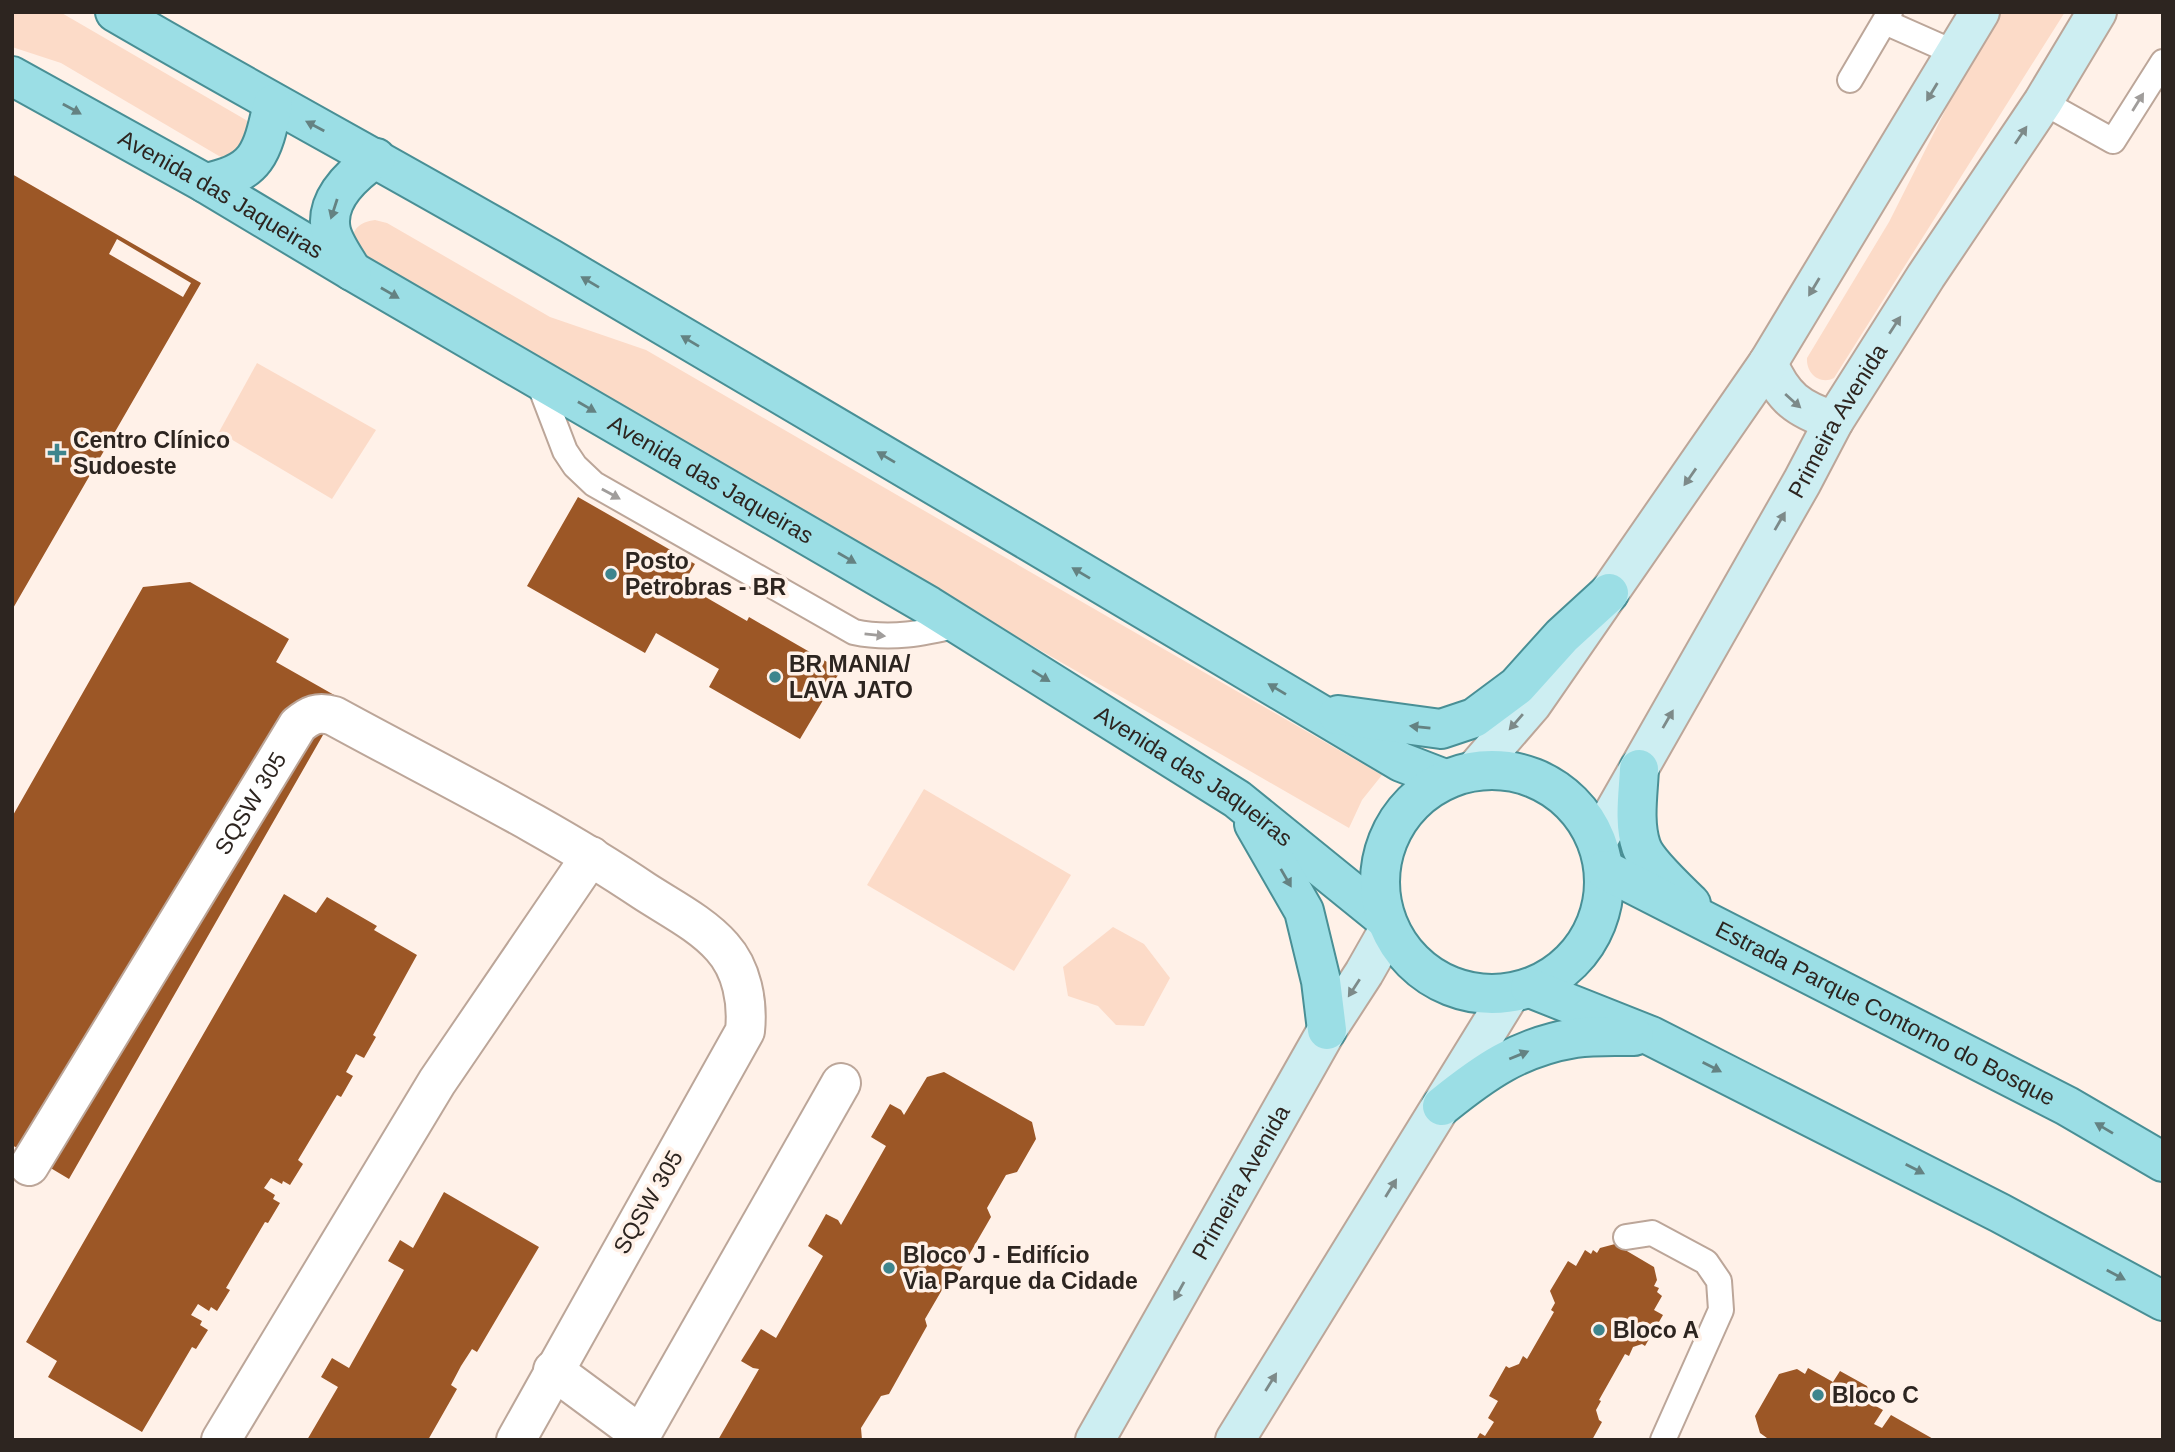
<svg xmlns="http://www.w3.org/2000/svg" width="2175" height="1452" viewBox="0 0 2175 1452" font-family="Helvetica,sans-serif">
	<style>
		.green { fill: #fcdbc8 }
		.building { fill: #9c5726; fill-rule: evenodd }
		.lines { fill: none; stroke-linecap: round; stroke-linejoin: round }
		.lane-casing { stroke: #bca699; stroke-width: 28 }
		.street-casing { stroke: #bca699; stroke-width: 42 }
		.secondary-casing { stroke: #bca699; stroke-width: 42 }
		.primary-casing { stroke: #498f95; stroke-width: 42 }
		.lane { stroke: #fff; stroke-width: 24 }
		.street { stroke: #fff; stroke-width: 38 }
		.secondary { stroke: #cdeef2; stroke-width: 38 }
		.primary { stroke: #9bdee5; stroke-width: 38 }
		.oneway { fill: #7d8a89 }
		.oneway2 { fill: #a09d9b }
		.oneway3 { fill: #648282 }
		.poi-dot { fill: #3e858d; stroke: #fff1e8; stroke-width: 2.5 }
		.labels { text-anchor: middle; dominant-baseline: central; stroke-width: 7; stroke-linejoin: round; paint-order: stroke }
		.street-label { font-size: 23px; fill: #2d2520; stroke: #fff1e8 }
		.poi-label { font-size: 23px; font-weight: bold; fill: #2d2520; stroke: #fff1e8; text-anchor: start }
	</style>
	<rect width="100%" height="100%" fill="#fff1e8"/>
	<g class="green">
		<polygon points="12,12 60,12 246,120 250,124 251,144 224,158 219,156 61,63 12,47"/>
		<path d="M 1999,12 L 2065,12 L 1834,378 C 1820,385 1806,374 1807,358 L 1889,222 L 1951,99 Z"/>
		<path d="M 375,220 L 387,223 L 550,317 L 646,350 L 1382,775 L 1362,800 L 1349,828 L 356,256 C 349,237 352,223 375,220 Z"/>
		<polygon points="257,363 376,430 332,499 219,432"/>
		<polygon points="924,789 1071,875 1014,971 867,885"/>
		<polygon points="1113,927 1144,944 1170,978 1144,1026 1116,1025 1098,1006 1068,996 1063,967"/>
	</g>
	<g class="building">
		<path d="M 12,174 L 201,283 L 12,610 ZM 117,239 L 191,283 L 183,297 L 109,254 Z"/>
		<polygon points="578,497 695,564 683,584 747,621 749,617 841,670 800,739 709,687 719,669 656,633 645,653 527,586"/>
		<polygon points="190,582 289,639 276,662 343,700 69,1179 12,1145 12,817 143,587"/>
		<polygon points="284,894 316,913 327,897 377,926 374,930 417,955 373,1035 376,1037 364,1058 356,1054 346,1072 353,1076 341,1097 337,1095 298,1160 303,1164 290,1185 283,1181 282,1184 271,1178 264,1188 275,1195 273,1199 280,1203 268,1223 265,1222 246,1254 226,1288 230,1290 217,1311 211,1307 209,1311 198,1304 191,1315 202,1321 200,1325 208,1330 196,1349 192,1347 142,1432 48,1377 57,1361 26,1342"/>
		<polygon points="944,1072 1032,1122 1036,1139 1017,1172 1006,1175 987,1208 991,1217 954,1281 946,1283 925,1319 927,1326 889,1394 881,1396 861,1428 862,1440 718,1440 759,1369 753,1368 741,1361 761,1329 776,1338 823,1256 808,1246 826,1214 838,1220 841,1225 886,1146 871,1137 890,1104 901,1110 904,1115 927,1077"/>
		<polygon points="444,1192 539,1247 477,1352 472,1349 461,1366 451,1385 457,1389 428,1440 307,1440 338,1387 321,1377 332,1358 349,1368 404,1270 388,1261 400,1240 413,1248"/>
		<polygon points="1615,1244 1654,1267 1657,1280 1654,1286 1659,1288 1657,1292 1662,1296 1654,1310 1663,1315 1645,1346 1642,1344 1633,1347 1629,1356 1625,1354 1599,1400 1601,1401 1596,1410 1599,1420 1602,1422 1592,1440 1476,1440 1480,1433 1485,1436 1494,1422 1488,1418 1498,1401 1489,1396 1506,1366 1509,1368 1519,1364 1523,1356 1527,1359 1554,1312 1551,1310 1555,1303 1550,1291 1568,1261 1576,1266 1585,1250 1591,1254 1593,1250 1597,1253 1600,1248"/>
		<polygon points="1808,1368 1833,1382 1840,1371 1867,1386 1872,1404 1883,1410 1874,1424 1882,1428 1891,1415 1935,1440 1766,1440 1767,1438 1760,1433 1755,1416 1779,1374 1797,1369 1805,1374"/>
	</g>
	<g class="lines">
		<g class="lane-casing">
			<g id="lane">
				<polyline points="1885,22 1955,53"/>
				<polyline points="1850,80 1890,12"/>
				<polyline points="2043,102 2113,141 2163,62"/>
				<path d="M 537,378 L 565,451 L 575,466 L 594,484 L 854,632 C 891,640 924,633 959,625"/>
				<polyline points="1626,1237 1652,1233 1706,1262 1719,1281 1721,1310 1663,1440"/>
			</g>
		</g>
		<g class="street-casing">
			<g id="street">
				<path id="s1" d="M 29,1166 L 298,725 C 310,715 318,711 334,716 C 438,773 546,825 644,891 C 670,908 702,924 722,947 C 742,969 748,1002 745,1031 L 516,1440"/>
				<polyline points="553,1370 641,1435"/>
				<polyline points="221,1440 437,1082 591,856"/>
				<polyline points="638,1440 841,1083"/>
			</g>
		</g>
		<g class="secondary-casing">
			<g id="secondary">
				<path d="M 1768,363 C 1783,398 1798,409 1834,421"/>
				<polyline points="1475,770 1532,704 1768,363 1980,12"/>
				<path id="s2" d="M 1597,842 L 1802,482 L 1834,421 L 1926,276 L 2043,102 L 2097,12"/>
				<path id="s3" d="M 1095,1440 L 1327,1030 L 1364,973 L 1389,929"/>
				<polyline points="1235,1440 1510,994"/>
			</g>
		</g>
		<g class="primary-casing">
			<g id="primary">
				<path d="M 115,12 C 259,96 407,175 551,259 C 835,425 1118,594 1401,762 L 1445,779"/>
				<path id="s4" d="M 12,76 L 205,183 L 352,271 L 929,606 L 1237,799 L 1385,919"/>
				<path d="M 205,183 C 258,173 262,153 273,104"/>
				<path d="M 352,271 C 345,259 334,244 331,231 C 324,199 353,174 376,158"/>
				<polyline points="1338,715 1441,729 1474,718 1517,686 1562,636 1609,593"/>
				<path d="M 1639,769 C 1638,793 1633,822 1641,846 C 1646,862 1678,891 1691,904"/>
				<circle cx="1492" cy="882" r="112"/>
				<polyline points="1254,824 1304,911 1321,981 1327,1030"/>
				<path id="s5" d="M 1605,870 L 2067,1106 L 2163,1162"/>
				<polyline points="1530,988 1651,1036 2000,1213 2163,1301"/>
				<path d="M 1442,1106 C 1484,1072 1519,1047 1575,1038 C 1594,1035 1615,1036 1634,1036"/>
			</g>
		</g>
		<use href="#lane" class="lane"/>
		<use href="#street" class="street"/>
		<use href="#secondary" class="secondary"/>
		<use href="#primary" class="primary"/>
	</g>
	<defs><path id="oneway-solid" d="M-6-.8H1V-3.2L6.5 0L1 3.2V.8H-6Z" transform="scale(1.75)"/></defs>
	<g class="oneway">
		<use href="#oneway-solid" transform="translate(1932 92) rotate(121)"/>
		<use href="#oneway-solid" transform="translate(2021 135) rotate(-56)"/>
		<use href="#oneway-solid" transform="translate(1814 287) rotate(121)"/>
		<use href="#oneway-solid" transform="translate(1895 325) rotate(-57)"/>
		<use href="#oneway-solid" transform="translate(1793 401) rotate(42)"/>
		<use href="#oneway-solid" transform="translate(1690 477) rotate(125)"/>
		<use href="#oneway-solid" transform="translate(1780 521) rotate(-60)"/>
		<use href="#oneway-solid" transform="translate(1668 719) rotate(-60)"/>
		<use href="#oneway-solid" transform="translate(1516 722) rotate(131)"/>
		<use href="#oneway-solid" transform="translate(1354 988) rotate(123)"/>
		<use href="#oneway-solid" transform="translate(1391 1188) rotate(-58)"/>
		<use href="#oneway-solid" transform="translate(1179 1291) rotate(119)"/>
		<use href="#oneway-solid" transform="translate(1271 1382) rotate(-58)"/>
	</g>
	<g class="oneway2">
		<use href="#oneway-solid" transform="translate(2138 102) rotate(-58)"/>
		<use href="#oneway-solid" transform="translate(611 494) rotate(29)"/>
		<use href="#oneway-solid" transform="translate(875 635) rotate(6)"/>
	</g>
	<g class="oneway3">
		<use href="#oneway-solid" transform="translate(72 109) rotate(29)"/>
		<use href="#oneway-solid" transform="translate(315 126) rotate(-152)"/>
		<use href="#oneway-solid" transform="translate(334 209) rotate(108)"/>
		<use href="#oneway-solid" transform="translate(590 282) rotate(-149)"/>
		<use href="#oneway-solid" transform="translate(390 293) rotate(30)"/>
		<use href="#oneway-solid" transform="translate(690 341) rotate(-149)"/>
		<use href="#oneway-solid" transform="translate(587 407) rotate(30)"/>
		<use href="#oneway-solid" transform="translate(886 457) rotate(-149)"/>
		<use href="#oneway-solid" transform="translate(847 558) rotate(30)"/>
		<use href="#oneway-solid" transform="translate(1081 573) rotate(-149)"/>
		<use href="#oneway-solid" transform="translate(1041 676) rotate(32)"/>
		<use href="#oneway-solid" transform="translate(1277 689) rotate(-149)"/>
		<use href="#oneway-solid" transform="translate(1420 727) rotate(-174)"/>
		<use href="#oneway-solid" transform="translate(1286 878) rotate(60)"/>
		<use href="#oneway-solid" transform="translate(1519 1055) rotate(-22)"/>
		<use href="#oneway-solid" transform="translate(1712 1067) rotate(27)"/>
		<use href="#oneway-solid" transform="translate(2104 1128) rotate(-149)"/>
		<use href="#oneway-solid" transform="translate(1915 1169) rotate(27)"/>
		<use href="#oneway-solid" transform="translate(2116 1275) rotate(28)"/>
	</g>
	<g class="poi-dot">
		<path d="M53.5 442.5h7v7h7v7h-7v7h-7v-7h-7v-7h7z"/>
		<circle cx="611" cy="574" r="7"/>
		<circle cx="775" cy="677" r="7"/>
		<circle cx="889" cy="1268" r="7"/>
		<circle cx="1599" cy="1330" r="7"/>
		<circle cx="1818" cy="1395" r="7"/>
	</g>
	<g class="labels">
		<g class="street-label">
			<text stroke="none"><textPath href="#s4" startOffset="240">Avenida das Jaqueiras</textPath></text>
			<text stroke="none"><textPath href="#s2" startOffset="485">Primeira Avenida</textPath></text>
			<text stroke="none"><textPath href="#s4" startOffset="807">Avenida das Jaqueiras</textPath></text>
			<text stroke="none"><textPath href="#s4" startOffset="1374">Avenida das Jaqueiras</textPath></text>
			<text stroke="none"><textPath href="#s1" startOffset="425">SQSW 305</textPath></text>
			<text stroke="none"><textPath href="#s5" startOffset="315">Estrada Parque Contorno do Bosque</textPath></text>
			<text stroke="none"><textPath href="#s3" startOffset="296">Primeira Avenida</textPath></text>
			<text transform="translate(648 1202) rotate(-60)">SQSW 305</text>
		</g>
		<g class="poi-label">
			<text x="73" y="440">Centro Clínico<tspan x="73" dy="26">Sudoeste</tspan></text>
			<text x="625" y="561">Posto<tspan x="625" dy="26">Petrobras - BR</tspan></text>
			<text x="789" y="664">BR MANIA/<tspan x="789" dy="26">LAVA JATO</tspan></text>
			<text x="903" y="1255">Bloco J - Edifício<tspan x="903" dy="26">Via Parque da Cidade</tspan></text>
			<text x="1613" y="1330">Bloco A</text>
			<text x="1832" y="1395">Bloco C</text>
		</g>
	</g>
	<rect width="2175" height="1452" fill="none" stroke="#2d2520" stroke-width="28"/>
</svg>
